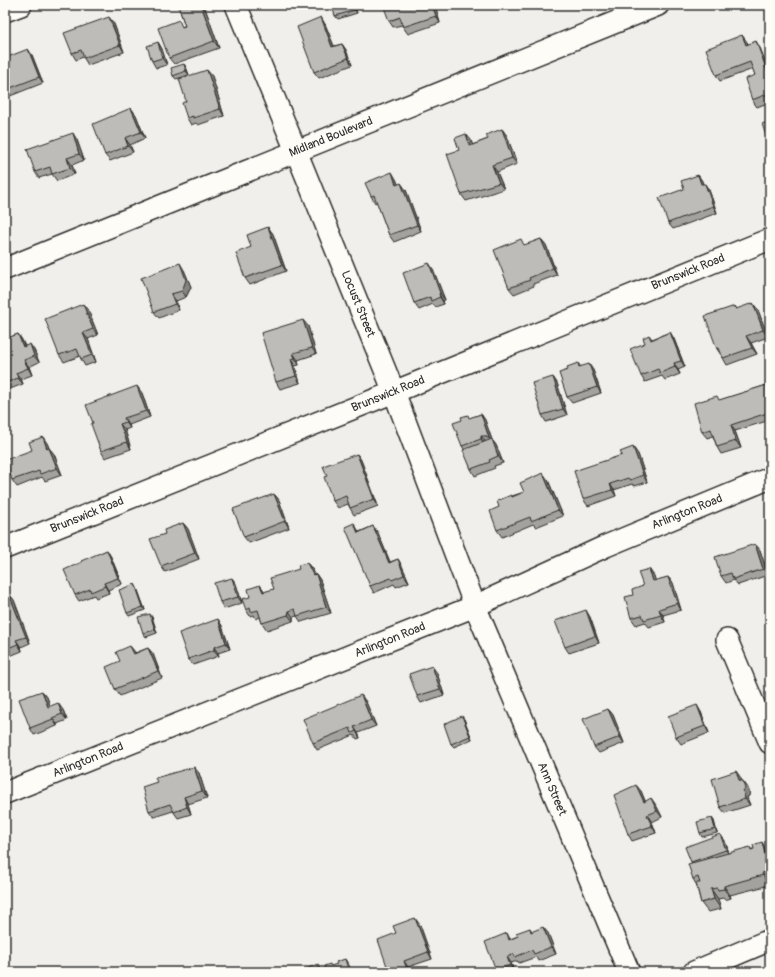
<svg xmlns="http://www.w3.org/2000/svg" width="775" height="977" viewBox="0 0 775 977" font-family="Pangolin,sans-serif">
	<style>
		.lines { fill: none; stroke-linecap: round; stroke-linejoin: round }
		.minor-casing { stroke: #2b2b2b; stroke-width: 24 }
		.minor { stroke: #fdfcf7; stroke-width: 21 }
		.wall { fill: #a3a29e; stroke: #2b2b2b }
		.shaded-wall { fill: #848481; stroke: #2b2b2b }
		.building { fill: #bdbcb8; stroke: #2b2b2b }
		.labels { text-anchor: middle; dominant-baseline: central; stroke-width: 3; stroke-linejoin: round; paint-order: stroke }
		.street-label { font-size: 12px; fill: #2b2b2b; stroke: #fdfcf7 }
	</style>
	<rect width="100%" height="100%" fill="#f0efeb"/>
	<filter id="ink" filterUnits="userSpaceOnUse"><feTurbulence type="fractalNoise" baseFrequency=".025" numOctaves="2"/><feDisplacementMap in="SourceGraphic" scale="8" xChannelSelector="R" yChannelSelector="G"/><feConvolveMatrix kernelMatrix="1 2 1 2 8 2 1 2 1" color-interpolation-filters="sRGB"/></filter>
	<g filter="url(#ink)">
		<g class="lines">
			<g class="minor-casing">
				<g id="minor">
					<polyline points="236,5 296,151 394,392 475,606 629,972"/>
					<polyline points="5,11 21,5"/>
					<polyline points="5,269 658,5"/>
					<polyline points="5,548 394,392 770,239"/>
					<polyline points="727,640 770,743"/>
					<polyline points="5,793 475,606 606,546 770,478"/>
					<polyline points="694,972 770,940"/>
				</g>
			</g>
			<use href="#minor" class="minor"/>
		</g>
		<g class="wall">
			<polygon points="178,5 204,5 219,48 174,64 169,58 183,26 185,26"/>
			<polygon points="354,5 357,13 338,19 335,16"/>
			<polygon points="435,5 440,23 408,34 403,27 402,25 393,27 389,21"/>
			<polygon points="488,5 501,5 491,9"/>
			<polygon points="114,24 124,52 88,65 83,57 76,60 72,53"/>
			<polygon points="325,24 334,46 342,44 346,50 352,65 319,78 314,72"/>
			<polygon points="158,42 162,49 167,65 156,68 152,61"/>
			<polygon points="747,42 748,44 760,48 770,73 770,102 757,107 752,100 755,75 753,69 720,81 716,75"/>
			<polygon points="32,55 43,83 5,98 5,58"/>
			<polygon points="184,64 186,67 189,75 176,79 173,76"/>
			<polygon points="212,76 224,116 198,125 196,123 191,125 187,118 186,101"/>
			<polygon points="131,108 136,115 145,138 130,145 133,152 110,161 105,155"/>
			<polygon points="502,129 507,136 517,164 497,172 504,189 466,201 461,194 459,150 471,140 472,145 488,139"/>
			<polygon points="77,140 84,160 72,165 75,174 57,181 52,174 39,178 35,172"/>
			<polygon points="698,175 702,181 703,184 709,190 717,213 673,229 668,223 684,189"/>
			<polygon points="396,179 398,184 406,190 421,231 394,242 389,235 377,202 375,203 371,196"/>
			<polygon points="268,227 273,234 286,271 250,285 245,278 251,247"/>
			<polygon points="541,239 546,245 557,275 533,284 534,286 514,294 509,288 526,245"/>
			<polygon points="433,269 445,300 443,301 444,304 435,307 433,304 419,310 414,303"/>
			<polygon points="184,270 191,287 186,297 176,301 179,310 159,318 154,312"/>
			<polygon points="735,306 737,309 758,310 768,337 751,343 757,354 727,365 723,358 722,355 721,355 717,349"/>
			<polygon points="88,310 98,335 88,339 96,362 85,366 81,359 80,356 64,362 59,355"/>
			<polygon points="308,326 316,354 298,360 299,365 295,366 300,383 280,389 276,382"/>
			<polygon points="670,332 674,339 685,367 678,370 680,374 665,380 662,376 645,382 641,376 645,343 649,335 652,339"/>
			<polygon points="18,334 22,340 25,346 34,350 39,362 29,367 32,375 21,379 23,384 5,391 5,339"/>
			<polygon points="578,363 581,367 593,370 601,393 572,403 567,397 568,370"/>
			<polygon points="553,377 557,383 567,415 546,422 542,415"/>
			<polygon points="770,384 770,420 735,431 741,448 721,454 717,447 713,436 707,438 702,432 720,400"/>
			<polygon points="142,393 150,417 129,425 130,428 125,430 131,449 105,458 101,451 93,423"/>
			<polygon points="481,414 485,420 492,440 496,445 503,463 494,466 495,468 475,476 471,469 464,449 462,446 470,418"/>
			<polygon points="47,443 49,448 54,454 62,475 45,481 42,477 17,487 12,480 32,450"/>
			<polygon points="357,454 361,460 378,506 354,515 350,508 348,504 338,508 333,501 327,476"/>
			<polygon points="638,454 647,482 635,486 632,484 614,490 616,496 588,506 583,499"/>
			<polygon points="548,480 563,516 536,527 533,524 502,537 497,530 499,507 512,496 524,492"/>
			<polygon points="274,494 279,500 289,528 249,543 244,537"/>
			<polygon points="183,523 188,529 199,559 165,572 161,566 165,534"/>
			<polygon points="373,526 378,533 390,562 398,559 402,566 409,582 396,587 394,584 374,593 370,586 358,530 359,532"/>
			<polygon points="755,544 760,550 768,575 738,585 734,580 726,583 721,576"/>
			<polygon points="107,550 111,557 122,584 108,590 109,593 96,598 94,595 79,601 75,595 82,562"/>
			<polygon points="307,563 312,569 314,575 316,574 320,580 331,613 301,622 297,616 293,617 293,621 267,630 262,623 260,617 256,619 254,615 250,616 246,610 260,585 265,592 274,589"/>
			<polygon points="649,569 654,576 655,581 668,577 673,583 681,610 663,615 665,622 649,627 645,622 636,625 631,618 633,595 643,586"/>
			<polygon points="232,578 236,584 242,603 224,609 220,602"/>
			<polygon points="137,588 145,610 129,616 127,613"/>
			<polygon points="9,594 14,600 30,643 21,647 22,651 5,658 5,595"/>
			<polygon points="152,617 157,633 146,637 143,633"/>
			<polygon points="590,617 599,643 569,653 565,647"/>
			<polygon points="218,619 222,626 230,649 218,653 219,656 193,665 188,659"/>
			<polygon points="148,648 153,654 162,678 120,696 115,689 120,661 135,652 135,653"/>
			<polygon points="437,673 444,695 421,703 417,696"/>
			<polygon points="42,691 47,697 50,706 63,710 67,720 57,724 57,726 34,735 30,728"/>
			<polygon points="361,695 366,702 376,726 358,733 360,738 357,739 354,735 317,750 313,743"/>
			<polygon points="608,709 613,715 624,743 599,753 594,747"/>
			<polygon points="701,712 709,733 681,744 676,737"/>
			<polygon points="464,719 472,739 454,747 451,744"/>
			<polygon points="199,773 207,798 188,804 191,814 178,818 173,811 154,817 149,811"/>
			<polygon points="741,778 742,781 743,781 748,788 750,794 747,798 750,805 725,813 720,807"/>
			<polygon points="641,791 645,801 656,805 662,817 652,822 656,833 632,841 628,834"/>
			<polygon points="712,818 714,821 717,833 702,837 700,833"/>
			<polygon points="720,834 725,841 729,853 752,849 768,852 770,858 770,882 769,882 770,885 730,895 731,898 725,900 723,898 718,899 721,909 708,912 701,903 696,884 693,879 692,863 691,862"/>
			<polygon points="420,925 432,959 408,967 389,972 396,933"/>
			<polygon points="530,928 532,931 548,933 556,954 538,961 536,957 519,963 518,961 511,963 514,971 512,972 498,972 496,970 507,933 510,939 518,936"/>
		</g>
		<g class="shaded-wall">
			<polygon points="201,5 204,5 219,48 214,41"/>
			<polygon points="353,5 354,5 357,13 355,10"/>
			<polygon points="432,5 435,5 440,23 436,16"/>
			<polygon points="109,17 114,24 124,52 120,45"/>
			<polygon points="321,17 325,24 337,54 332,47"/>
			<polygon points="742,35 747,42 750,51 746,45"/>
			<polygon points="756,41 760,48 770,73 770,79"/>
			<polygon points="158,42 162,49 167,65 162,58"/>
			<polygon points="342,44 346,50 352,65 348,58"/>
			<polygon points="28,49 32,55 43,83 39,77"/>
			<polygon points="184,64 186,67 189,75 186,71"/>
			<polygon points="207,70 212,76 224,116 220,109"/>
			<polygon points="131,108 136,115 145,138 141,132"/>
			<polygon points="502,129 507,136 517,164 512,158"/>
			<polygon points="73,133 77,140 84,160 79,154"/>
			<polygon points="466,134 471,140 475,152 470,146"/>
			<polygon points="125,138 130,145 133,152 128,146"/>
			<polygon points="67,158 72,165 75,174 70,168"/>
			<polygon points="492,165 497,172 504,189 499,183"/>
			<polygon points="392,172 396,179 401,191 396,185"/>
			<polygon points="698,175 702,181 705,190 701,184"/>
			<polygon points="401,183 406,190 421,231 417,225"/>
			<polygon points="705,184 709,190 717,213 713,206"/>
			<polygon points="268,227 273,234 286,271 282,265"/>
			<polygon points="541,239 546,245 557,275 553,268"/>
			<polygon points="180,263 184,270 191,287 186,297 182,291"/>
			<polygon points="429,263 433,269 445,300 440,293"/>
			<polygon points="171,294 176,301 179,310 175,304"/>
			<polygon points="439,294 443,301 444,304 440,297"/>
			<polygon points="753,303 758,310 768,337 763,330"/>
			<polygon points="83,304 88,310 98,335 93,329"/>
			<polygon points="303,320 308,326 316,354 312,348"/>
			<polygon points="670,332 674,339 685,367 681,361"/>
			<polygon points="83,333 88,339 96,362 92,355"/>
			<polygon points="18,334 22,340 27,353 23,347"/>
			<polygon points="746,336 751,343 757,354 752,348"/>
			<polygon points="30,344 34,350 39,362 34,356"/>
			<polygon points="293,353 298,360 299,365 295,358"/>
			<polygon points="291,359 295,366 300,383 296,376"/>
			<polygon points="24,360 29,367 32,375 28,368"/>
			<polygon points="674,363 678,370 680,374 675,367"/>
			<polygon points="589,364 593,370 601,393 597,387"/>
			<polygon points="16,373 21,379 23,384 18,378"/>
			<polygon points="553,377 557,383 567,415 563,409"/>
			<polygon points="137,386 142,393 150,417 146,411"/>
			<polygon points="481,414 485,420 492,440 496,445 503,463 498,456 493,443 489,438"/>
			<polygon points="124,418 129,425 130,428 126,422"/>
			<polygon points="120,424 125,430 131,449 127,442"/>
			<polygon points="731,425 735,431 741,448 736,441"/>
			<polygon points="481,436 486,442 486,445 481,439"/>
			<polygon points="43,437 47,443 52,455 47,449"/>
			<polygon points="633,447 638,454 647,482 643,475"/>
			<polygon points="49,448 54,454 62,475 57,468"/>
			<polygon points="357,454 361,460 378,506 374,499"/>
			<polygon points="543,473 548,480 563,516 558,510"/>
			<polygon points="610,484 614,490 616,496 612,490"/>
			<polygon points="274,494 279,500 289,528 285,521"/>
			<polygon points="183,523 188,529 199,559 195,553"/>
			<polygon points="354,523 358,530 362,539 358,533"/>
			<polygon points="373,526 378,533 393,569 389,563"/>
			<polygon points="755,544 760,550 768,575 763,569"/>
			<polygon points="107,550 111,557 122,584 118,578"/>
			<polygon points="398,559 402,566 409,582 404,575"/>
			<polygon points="307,563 312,569 317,582 313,575"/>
			<polygon points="649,569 654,576 658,588 653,581"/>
			<polygon points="316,574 320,580 331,613 326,607"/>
			<polygon points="668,577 673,583 681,610 677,603"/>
			<polygon points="232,578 236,584 242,603 238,597"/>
			<polygon points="104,583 108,590 109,593 105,586"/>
			<polygon points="135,584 137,588 145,610 143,607"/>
			<polygon points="260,585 265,592 263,592"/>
			<polygon points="9,594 14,600 30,643 26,637"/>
			<polygon points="659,609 663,615 665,622 661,615"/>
			<polygon points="586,610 590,617 599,643 595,636"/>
			<polygon points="289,611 293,617 293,621 288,615"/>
			<polygon points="150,614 152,617 157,633 155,630"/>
			<polygon points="218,619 222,626 230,649 226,643"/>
			<polygon points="16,640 21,647 22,651 18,644"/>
			<polygon points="130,646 135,652 138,661 134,654"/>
			<polygon points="214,647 218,653 219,656 214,650"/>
			<polygon points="148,648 153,654 162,678 158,671"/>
			<polygon points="432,666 437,673 444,695 440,689"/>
			<polygon points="42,691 47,697 53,714 48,707"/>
			<polygon points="361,695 366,702 376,726 371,720"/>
			<polygon points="58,703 63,710 67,720 62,714"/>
			<polygon points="697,705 701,712 709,733 705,726"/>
			<polygon points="608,709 613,715 624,743 620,737"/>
			<polygon points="462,716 464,719 472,739 470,736"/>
			<polygon points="52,718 57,724 57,726 53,719"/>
			<polygon points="354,727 358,733 360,738 356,731"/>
			<polygon points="194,767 199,773 207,798 202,791"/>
			<polygon points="736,771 741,778 743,786 739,780"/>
			<polygon points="743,781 748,788 750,794 747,798 750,805 745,799 743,791"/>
			<polygon points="636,785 641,791 648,808 644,802"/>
			<polygon points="184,797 188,804 191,814 187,807"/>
			<polygon points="651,798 656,805 662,817 657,811"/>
			<polygon points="647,815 652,822 656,833 652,826"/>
			<polygon points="712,818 714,821 717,833 715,829"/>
			<polygon points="720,834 725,841 730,856 726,850"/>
			<polygon points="762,842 768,852 770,858 770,872"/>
			<polygon points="762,873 769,882 770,885 763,875"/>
			<polygon points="724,886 730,895 731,898 724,889"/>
			<polygon points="711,889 718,899 721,909 714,899"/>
			<polygon points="415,918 420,925 432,959 428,952"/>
			<polygon points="543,927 548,933 556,954 551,947"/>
			<polygon points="507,957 511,963 514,971 510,965"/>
			<polygon points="345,959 349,965 351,972 349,972"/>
			<polygon points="404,961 408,967 410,972 408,972"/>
		</g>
		<g class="building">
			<polygon points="178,5 201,5 214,41 169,58 158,28 179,20 182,27 185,26"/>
			<polygon points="332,5 353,5 355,10 335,16"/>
			<polygon points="389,5 432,5 436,16 403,27 400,17 389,21 384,7"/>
			<polygon points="109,17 120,45 84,58 81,50 72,53 64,33"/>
			<polygon points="321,17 332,47 342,44 348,58 314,72 297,27"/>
			<polygon points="742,35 746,45 756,41 770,79 770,93 752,100 745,79 755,75 750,62 716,75 706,49"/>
			<polygon points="158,42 162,58 152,61 147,46"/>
			<polygon points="28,49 39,77 5,90 5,58"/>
			<polygon points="184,64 186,71 173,76 171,68"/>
			<polygon points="207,70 220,109 193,118 193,116 187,118 182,103 186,101 179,79"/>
			<polygon points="131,108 141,132 125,138 128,146 105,155 93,124"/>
			<polygon points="770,121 770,147 762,124"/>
			<polygon points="502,129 512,158 492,165 499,183 461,194 447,154 459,150 455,138 466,134 470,146 488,139 486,135"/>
			<polygon points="73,133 79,154 67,158 70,168 52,174 50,167 35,172 27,149"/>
			<polygon points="392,172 396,185 401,183 417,225 389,235 374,195 371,196 365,183"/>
			<polygon points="698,175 701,184 705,184 713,206 668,223 659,198 684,189 681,181"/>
			<polygon points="268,227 282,265 245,278 236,253 251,247 247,235"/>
			<polygon points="521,239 524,245 541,239 553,268 529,278 530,280 509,288 494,250"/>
			<polygon points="180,263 186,280 182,291 171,294 175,304 154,312 141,278"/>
			<polygon points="429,263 440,293 439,294 440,297 431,301 430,297 414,303 403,273"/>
			<polygon points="753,303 763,330 746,336 752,348 723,358 719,348 717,349 705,316 735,306 736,309"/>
			<polygon points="83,304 93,329 83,333 92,355 81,359 77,349 59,355 45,319"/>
			<polygon points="303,320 312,348 293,353 295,358 291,359 296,376 276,382 261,333"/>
			<polygon points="670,332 681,361 674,363 675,367 660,373 658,369 641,376 630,349 645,343 643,338 649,335 651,340"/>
			<polygon points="18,334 23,347 30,344 34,356 24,360 28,368 16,373 18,378 5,383 5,339"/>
			<polygon points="578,363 579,367 589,364 597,387 567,397 559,373 568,370 567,367"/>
			<polygon points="553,377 563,409 542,415 532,383"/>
			<polygon points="770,384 770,412 731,425 736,441 717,447 711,429 702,432 694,403 717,396 719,400"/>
			<polygon points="137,386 146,411 124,418 126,422 120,424 127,442 101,451 91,424 93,423 86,405"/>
			<polygon points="481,414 489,438 487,438 486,436 481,436 481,439 462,446 453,423 462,420 461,417 468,415 469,418"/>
			<polygon points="43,437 47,449 49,448 57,468 40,474 39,471 12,480 5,460 32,450 29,442"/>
			<polygon points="492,439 498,456 489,460 490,462 471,469 463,450"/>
			<polygon points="633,447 643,475 630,480 628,478 610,484 612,490 583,499 574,471 622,455 620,452"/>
			<polygon points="357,454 374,499 350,508 346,496 333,501 324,477 327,476 323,466"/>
			<polygon points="543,473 558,510 531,521 530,517 497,530 490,511 499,507 497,501 511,495 512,497 524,492 520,483"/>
			<polygon points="274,494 285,521 244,537 233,509"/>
			<polygon points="183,523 195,553 161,566 150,539 165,534 164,530"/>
			<polygon points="354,523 358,533 373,526 389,563 398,559 404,575 392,580 391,578 370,586 345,527"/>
			<polygon points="755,544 763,569 733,579 731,573 721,576 715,557"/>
			<polygon points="107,550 118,578 104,583 105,586 91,592 90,589 75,595 64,570 82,562 81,561"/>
			<polygon points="307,563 313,575 316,574 326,607 297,616 295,609 289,611 288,615 262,623 258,610 251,612 250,608 246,610 242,599 250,597 248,589 260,585 263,592 274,589 270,578 299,569 298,565"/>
			<polygon points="649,569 653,581 668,577 677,603 659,609 661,615 644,620 642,615 631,618 625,597 633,595 632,590 643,586 638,572"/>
			<polygon points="232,578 238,597 220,602 214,583"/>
			<polygon points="135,584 143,607 127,613 119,590"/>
			<polygon points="9,594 26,637 16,640 18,644 5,649 5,595"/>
			<polygon points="586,610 595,636 565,647 555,621"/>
			<polygon points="150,614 155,630 143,633 138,617"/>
			<polygon points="218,619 226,643 214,647 214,650 188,659 179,633"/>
			<polygon points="130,646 134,654 148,648 158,671 115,689 106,667 120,661 116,652"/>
			<polygon points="432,666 440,689 417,696 409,674"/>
			<polygon points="42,691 48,707 58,703 62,714 52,718 53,719 30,728 19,699"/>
			<polygon points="361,695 371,720 354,727 356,731 352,733 350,728 313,743 303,719"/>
			<polygon points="697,705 705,726 676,737 668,716"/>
			<polygon points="608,709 620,737 594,747 583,719"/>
			<polygon points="462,716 470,736 451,744 444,724"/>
			<polygon points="194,767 202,791 184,797 187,807 174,812 170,804 149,811 142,787 157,782 155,778"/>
			<polygon points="736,771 739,780 743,781 745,788 743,791 745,799 720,807 712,779"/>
			<polygon points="636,785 644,802 651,798 657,811 647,815 652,826 628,834 614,795"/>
			<polygon points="712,818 715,829 700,833 697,822"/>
			<polygon points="720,834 726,850 691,862 685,847"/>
			<polygon points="762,842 769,871 762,873 763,875 724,886 724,889 718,890 717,888 711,889 714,899 701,903 696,883 700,883 698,877 693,879 688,864 750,847 751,850 754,849 753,845"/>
			<polygon points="415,918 428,952 404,961 408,972 389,972 378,940 396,933 393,926"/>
			<polygon points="543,927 551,947 534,954 532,950 515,957 514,954 507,957 510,965 496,970 485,942 507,933 509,940 518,936 516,933 530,928 531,932"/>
			<polygon points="345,959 349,972 307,972 306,969 318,964 320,970 325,968 324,966 330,964 331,966 337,964 336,962"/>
		</g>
	</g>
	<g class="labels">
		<g class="street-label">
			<text transform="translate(331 137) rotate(-22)">Midland Boulevard</text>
			<text transform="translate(688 272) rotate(-22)">Brunswick Road</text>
			<text transform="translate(358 304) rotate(68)">Locust Street</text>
			<text transform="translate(388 394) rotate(-22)">Brunswick Road</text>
			<text transform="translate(687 512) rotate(-22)">Arlington Road</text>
			<text transform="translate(87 515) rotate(-22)">Brunswick Road</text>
			<text transform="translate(390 640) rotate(-22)">Arlington Road</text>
			<text transform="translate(88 760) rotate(-22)">Arlington Road</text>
			<text transform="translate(552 789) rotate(67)">Ann Street</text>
		</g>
	</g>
	<rect width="775" height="977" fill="none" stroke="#fdfcf7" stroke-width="20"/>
	<rect x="10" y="10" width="755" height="957" fill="none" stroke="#2b2b2b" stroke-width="1.5" filter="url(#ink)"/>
</svg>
